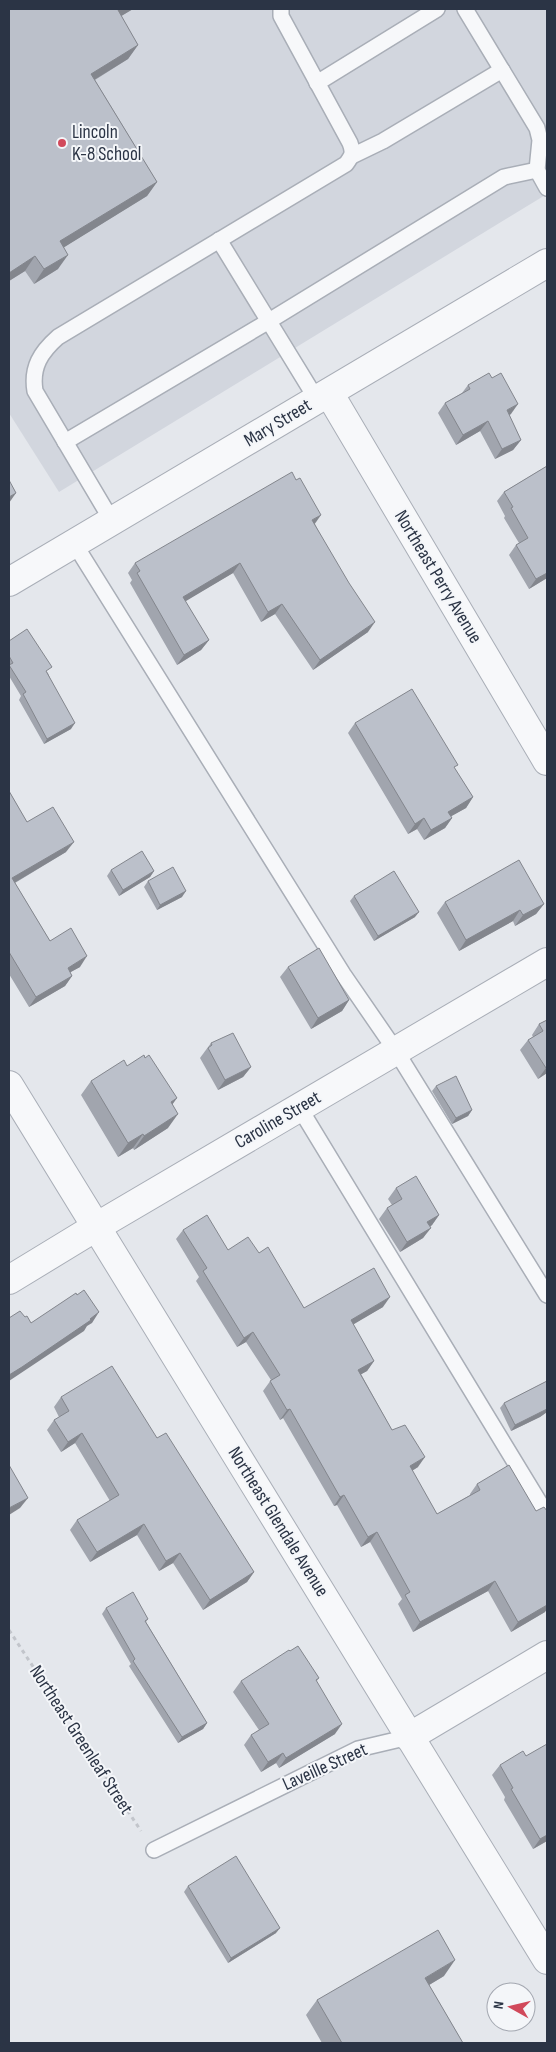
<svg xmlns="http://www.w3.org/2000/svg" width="556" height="2052" viewBox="0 0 556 2052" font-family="'Sofia Sans Condensed',sans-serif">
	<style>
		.built { fill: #d2d6de }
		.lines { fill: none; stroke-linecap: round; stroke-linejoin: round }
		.lane-casing { stroke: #a9aeb7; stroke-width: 18 }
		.street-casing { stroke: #a9aeb7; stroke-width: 30 }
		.path { stroke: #c2c5cb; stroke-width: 3; stroke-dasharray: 4 4; stroke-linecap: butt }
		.lane { stroke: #f7f8fa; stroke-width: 15 }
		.street { stroke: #f7f8fa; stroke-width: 28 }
		.wall { fill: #a1a5ae }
		.shaded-wall { fill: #83868d }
		.building { fill: #bbc0ca; stroke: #83868d }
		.poi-dot { fill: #d1495b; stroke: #f4f6f9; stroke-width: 2 }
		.labels { text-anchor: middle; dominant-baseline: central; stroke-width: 4; stroke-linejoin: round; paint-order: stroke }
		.poi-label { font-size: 19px; fill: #2b3445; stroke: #f4f6f9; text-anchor: start }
		.street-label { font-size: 19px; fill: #2b3445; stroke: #f4f6f9 }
	</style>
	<rect width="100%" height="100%" fill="#e4e7ec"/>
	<polygon class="built" points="9,9 547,9 547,194 59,492 9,413"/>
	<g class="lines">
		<g class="lane-casing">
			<g id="lane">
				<polyline points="465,9 537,128 540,140 537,170 547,188"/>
				<polyline points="317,83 437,9"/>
				<polyline points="352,156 383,141 502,70"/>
				<polyline points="219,240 317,400"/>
				<polyline points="65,442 269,321 504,177 537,170"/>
				<path d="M 112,521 L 35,391 C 31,367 41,352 58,337 L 346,164 C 352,156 354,153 350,143 L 281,16 L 281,9"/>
				<polyline points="74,543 343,974 396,1051 547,1295"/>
				<polyline points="299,1107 547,1515"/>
				<polyline points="154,1850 358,1749 409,1737"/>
			</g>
		</g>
		<g class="street-casing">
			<g id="street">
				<polyline points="329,393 547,761"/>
				<polyline points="9,582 547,263"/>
				<polyline points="9,1085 547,1960"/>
				<polyline points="9,1280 96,1227 547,962"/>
				<polyline points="409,1737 547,1655"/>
			</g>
		</g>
		<polyline class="path" points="9,1630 141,1831"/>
		<use href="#lane" class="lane"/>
		<use href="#street" class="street"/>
	</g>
	<g class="wall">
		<polygon points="9,9 133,9 121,16 138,45 128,59 95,80 157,182 147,196 64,247 58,269 34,284 25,271 9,281"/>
		<polygon points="468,385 511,414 509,415 521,440 513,450 495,459 480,431 456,445 438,413 445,403 462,393"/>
		<polygon points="547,466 547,578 529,589 509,555 516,545 519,543 504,518 505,516 497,501 504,492"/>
		<polygon points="315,524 368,632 313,670 275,614 261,622 233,573 185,601 209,640 201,650 177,665 130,583 132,580 128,573 135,563"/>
		<polygon points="9,641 48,673 71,729 44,744 19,700 21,696 9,676"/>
		<polygon points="355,723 455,769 473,797 466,808 451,816 452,818 445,828 424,840 417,829 408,834 348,733"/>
		<polygon points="9,791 27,822 66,852 15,883 50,941 80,967 70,972 72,976 65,986 29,1007 9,974"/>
		<polygon points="111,870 154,871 150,877 119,896 107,876"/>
		<polygon points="148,881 182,897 157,910 144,887"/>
		<polygon points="354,896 415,917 374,941 350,901"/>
		<polygon points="445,902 544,904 536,914 515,926 513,921 459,951 437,913"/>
		<polygon points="288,967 349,1000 342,1011 311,1029 280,977"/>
		<polygon points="547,1020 547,1073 538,1079 520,1050 528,1040 533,1037 532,1035 539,1024"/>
		<polygon points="211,1043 251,1067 243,1077 218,1090 200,1058"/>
		<polygon points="127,1066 177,1098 172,1104 168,1128 134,1150 133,1148 118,1157 81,1095 91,1081"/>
		<polygon points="436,1086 472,1110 468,1116 452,1124 432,1091"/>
		<polygon points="396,1188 439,1215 432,1225 430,1227 423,1238 400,1252 379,1219 387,1208 392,1205 388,1199"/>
		<polygon points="183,1230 228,1250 259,1253 304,1308 383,1307 353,1324 374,1361 367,1371 361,1374 392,1430 418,1467 412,1471 437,1514 470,1495 470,1494 477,1484 545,1612 511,1632 488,1591 413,1632 398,1604 402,1599 370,1542 361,1547 337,1505 334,1506 283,1418 280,1420 263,1391 271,1380 246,1342 237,1347 196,1281 199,1277 176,1239"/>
		<polygon points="547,1381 547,1412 540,1417 511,1431 500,1408 504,1403"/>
		<polygon points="61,1397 157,1438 254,1572 247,1582 203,1610 173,1563 159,1571 137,1535 90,1562 70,1530 77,1520 110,1501 75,1443 61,1452 47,1430 54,1420 59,1417 54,1407"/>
		<polygon points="106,1608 148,1619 146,1622 207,1723 203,1729 178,1743 129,1666 131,1664 102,1614"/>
		<polygon points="319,1678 316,1682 335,1734 279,1768 276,1763 261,1772 244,1745 251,1735 259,1730 233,1692 241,1681"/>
		<polygon points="500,1765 547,1841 533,1849 504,1800 505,1797 492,1775"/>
		<polygon points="188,1886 276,1933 228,1963 184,1892"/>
		<polygon points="444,1976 429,1985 463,2043 322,2043 306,2015 317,2000"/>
	</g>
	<g class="shaded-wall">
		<polygon points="120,9 133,9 108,24 118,10"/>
		<polygon points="138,45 128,59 81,88 91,74"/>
		<polygon points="157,182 147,196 50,256 60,241"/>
		<polygon points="68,255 58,269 34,284 44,269"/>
		<polygon points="35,256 25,271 9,281 9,273"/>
		<polygon points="518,404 511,414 499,421 507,410"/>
		<polygon points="488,421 480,431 456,445 463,435"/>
		<polygon points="521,440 513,450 495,459 502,449"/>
		<polygon points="16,493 9,503 9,497"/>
		<polygon points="321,515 314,525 312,520"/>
		<polygon points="240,563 233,573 176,607 183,597"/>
		<polygon points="547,573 547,578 529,589 536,579"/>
		<polygon points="282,604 275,614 261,622 268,612"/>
		<polygon points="375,622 368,632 313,670 320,660"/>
		<polygon points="209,640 201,650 177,665 184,655"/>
		<polygon points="75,723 71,729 44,744 47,739"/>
		<polygon points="473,797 466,808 441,822 448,812"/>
		<polygon points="424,818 417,829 408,834 415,824"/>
		<polygon points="452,818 445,828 424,840 431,830"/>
		<polygon points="74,842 66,852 9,886 12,878"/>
		<polygon points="154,871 150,877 119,896 123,890"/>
		<polygon points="186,891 182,897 157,910 160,905"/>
		<polygon points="544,904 536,914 515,926 523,915"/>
		<polygon points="520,910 513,921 459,951 466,940"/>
		<polygon points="419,912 415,917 374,941 378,936"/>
		<polygon points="87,956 80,967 60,978 68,968"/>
		<polygon points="72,976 65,986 29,1007 36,997"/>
		<polygon points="349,1000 342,1011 311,1029 318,1018"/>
		<polygon points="251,1067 243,1077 218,1090 225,1080"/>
		<polygon points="547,1067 547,1073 538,1079 546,1068"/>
		<polygon points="177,1098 167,1112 171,1102"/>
		<polygon points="472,1110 468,1116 452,1124 456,1118"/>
		<polygon points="178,1114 168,1128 134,1150 144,1136"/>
		<polygon points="143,1134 133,1148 118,1157 128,1143"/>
		<polygon points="439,1215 432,1225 420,1233 427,1222"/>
		<polygon points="431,1228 423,1238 400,1252 407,1242"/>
		<polygon points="390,1297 383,1307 344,1330 351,1320"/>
		<polygon points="99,1312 92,1323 87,1326 84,1331 9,1381 9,1375"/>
		<polygon points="253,1332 246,1342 237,1347 244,1338"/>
		<polygon points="374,1361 367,1371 351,1380 358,1370"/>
		<polygon points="290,1409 283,1418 280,1420 287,1410"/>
		<polygon points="547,1409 547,1412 540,1417 511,1431 515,1425"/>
		<polygon points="82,1433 75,1443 61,1452 68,1442"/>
		<polygon points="425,1457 418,1467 403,1476 410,1466"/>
		<polygon points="344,1495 337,1505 334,1506 340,1497"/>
		<polygon points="28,1498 20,1508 9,1515 9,1508"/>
		<polygon points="144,1524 137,1535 90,1562 97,1552"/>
		<polygon points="377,1532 370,1542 361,1547 368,1537"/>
		<polygon points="180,1553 173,1563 159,1571 166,1561"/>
		<polygon points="254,1572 247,1582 203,1610 210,1600"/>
		<polygon points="495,1581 488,1591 413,1632 420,1622"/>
		<polygon points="547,1605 547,1609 545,1612 511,1632 518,1622"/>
		<polygon points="207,1723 203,1729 178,1743 182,1737"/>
		<polygon points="342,1724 335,1734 279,1768 286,1758"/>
		<polygon points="283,1753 276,1763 261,1772 268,1762"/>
		<polygon points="547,1835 547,1841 533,1849 540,1839"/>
		<polygon points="280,1928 276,1933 228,1963 231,1958"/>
		<polygon points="455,1960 444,1976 414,1994 425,1978"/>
	</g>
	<g class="building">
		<polygon points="9,9 120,9 118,10 138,45 91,74 157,182 60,241 68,255 44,269 35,256 9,273"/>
		<polygon points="489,373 492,378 501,373 518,404 507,410 521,440 502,449 488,421 463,435 445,403 470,389 468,385"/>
		<polygon points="547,466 547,573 536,579 516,545 528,538 511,508 513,507 504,492"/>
		<polygon points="292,472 296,480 300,478 321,515 312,520 349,583 375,622 320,660 282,604 268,612 240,563 183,597 209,640 184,655 137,573 140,571 135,563"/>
		<polygon points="9,480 16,493 9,497"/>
		<polygon points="27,629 52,667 46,671 75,723 47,739 23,694 26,692 9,665 13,663 9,656 9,641"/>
		<polygon points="412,689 458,765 454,767 473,797 448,812 452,818 431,830 424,818 415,824 355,723"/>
		<polygon points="9,791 27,822 53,807 74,842 12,878 50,941 71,928 87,956 68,968 72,976 36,997 9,952"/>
		<polygon points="142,851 154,871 123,890 111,870"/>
		<polygon points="519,860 544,904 523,915 520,910 466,940 445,902"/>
		<polygon points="173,867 186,891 160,905 148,881"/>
		<polygon points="394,871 419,912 378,936 354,896"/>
		<polygon points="319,948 349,1000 318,1018 288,967"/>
		<polygon points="547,1020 547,1067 546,1068 528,1040 543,1031 539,1024"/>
		<polygon points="233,1033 251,1067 225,1080 208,1048 212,1045 211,1043"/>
		<polygon points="144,1055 145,1058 149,1055 177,1098 171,1102 178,1114 144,1136 143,1134 128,1143 91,1081 124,1060 127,1066"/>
		<polygon points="456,1076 472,1110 456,1118 436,1086"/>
		<polygon points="416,1176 439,1215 427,1222 431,1228 407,1242 387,1208 402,1199 396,1188"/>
		<polygon points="207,1215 228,1250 248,1237 259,1253 268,1247 304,1308 374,1268 390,1297 351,1320 374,1361 358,1370 392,1430 405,1425 425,1457 410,1466 437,1514 480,1490 477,1484 509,1465 536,1511 544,1507 547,1511 547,1605 518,1622 495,1581 420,1622 405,1595 410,1592 377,1532 368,1537 344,1495 340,1497 290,1409 287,1410 270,1381 280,1375 253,1332 244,1338 203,1271 207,1268 183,1230"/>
		<polygon points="84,1290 99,1312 90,1319 91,1320 22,1367 9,1375 9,1318 20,1311 25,1317 27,1316 31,1323 76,1293 77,1295"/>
		<polygon points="112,1366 157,1438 166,1433 254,1572 210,1600 180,1553 166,1561 144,1524 97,1552 77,1520 119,1495 82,1433 68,1442 54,1420 69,1411 61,1397"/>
		<polygon points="547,1381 547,1409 515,1425 504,1403"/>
		<polygon points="9,1465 28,1498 9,1508"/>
		<polygon points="133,1592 148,1619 145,1621 207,1723 182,1737 133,1661 135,1659 106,1608"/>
		<polygon points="298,1646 319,1678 316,1680 342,1724 286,1758 283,1753 268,1762 251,1735 269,1724 241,1681 289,1650 290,1651"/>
		<polygon points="547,1744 547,1835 540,1839 511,1789 513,1788 500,1765 523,1751 526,1756"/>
		<polygon points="236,1856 280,1928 231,1958 188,1886"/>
		<polygon points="438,1930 455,1960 425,1978 463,2043 342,2043 317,2000"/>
	</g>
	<circle class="poi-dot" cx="62" cy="143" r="5"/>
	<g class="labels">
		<g class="poi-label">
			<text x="72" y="132">Lincoln<tspan x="72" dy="22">K-8 School</tspan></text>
		</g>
		<g class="street-label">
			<text transform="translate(278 423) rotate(-31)">Mary Street</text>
			<text transform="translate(438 577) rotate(59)">Northeast Perry Avenue</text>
			<text transform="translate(278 1120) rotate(-30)">Caroline Street</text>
			<text transform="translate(278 1522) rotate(58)">Northeast Glendale Avenue</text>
			<text transform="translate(81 1740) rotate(57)">Northeast Greenleaf Street</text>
			<text transform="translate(325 1767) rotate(-24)">Laveille Street</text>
		</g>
	</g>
	<rect width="556" height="2052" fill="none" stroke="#2b3445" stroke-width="20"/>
	<g transform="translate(511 2007) rotate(278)"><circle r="24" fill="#f4f6f9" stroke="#a4a8b1"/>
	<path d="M0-4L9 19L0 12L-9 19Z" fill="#d1495b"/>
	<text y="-8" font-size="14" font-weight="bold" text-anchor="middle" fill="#2b3445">N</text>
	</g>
</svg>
